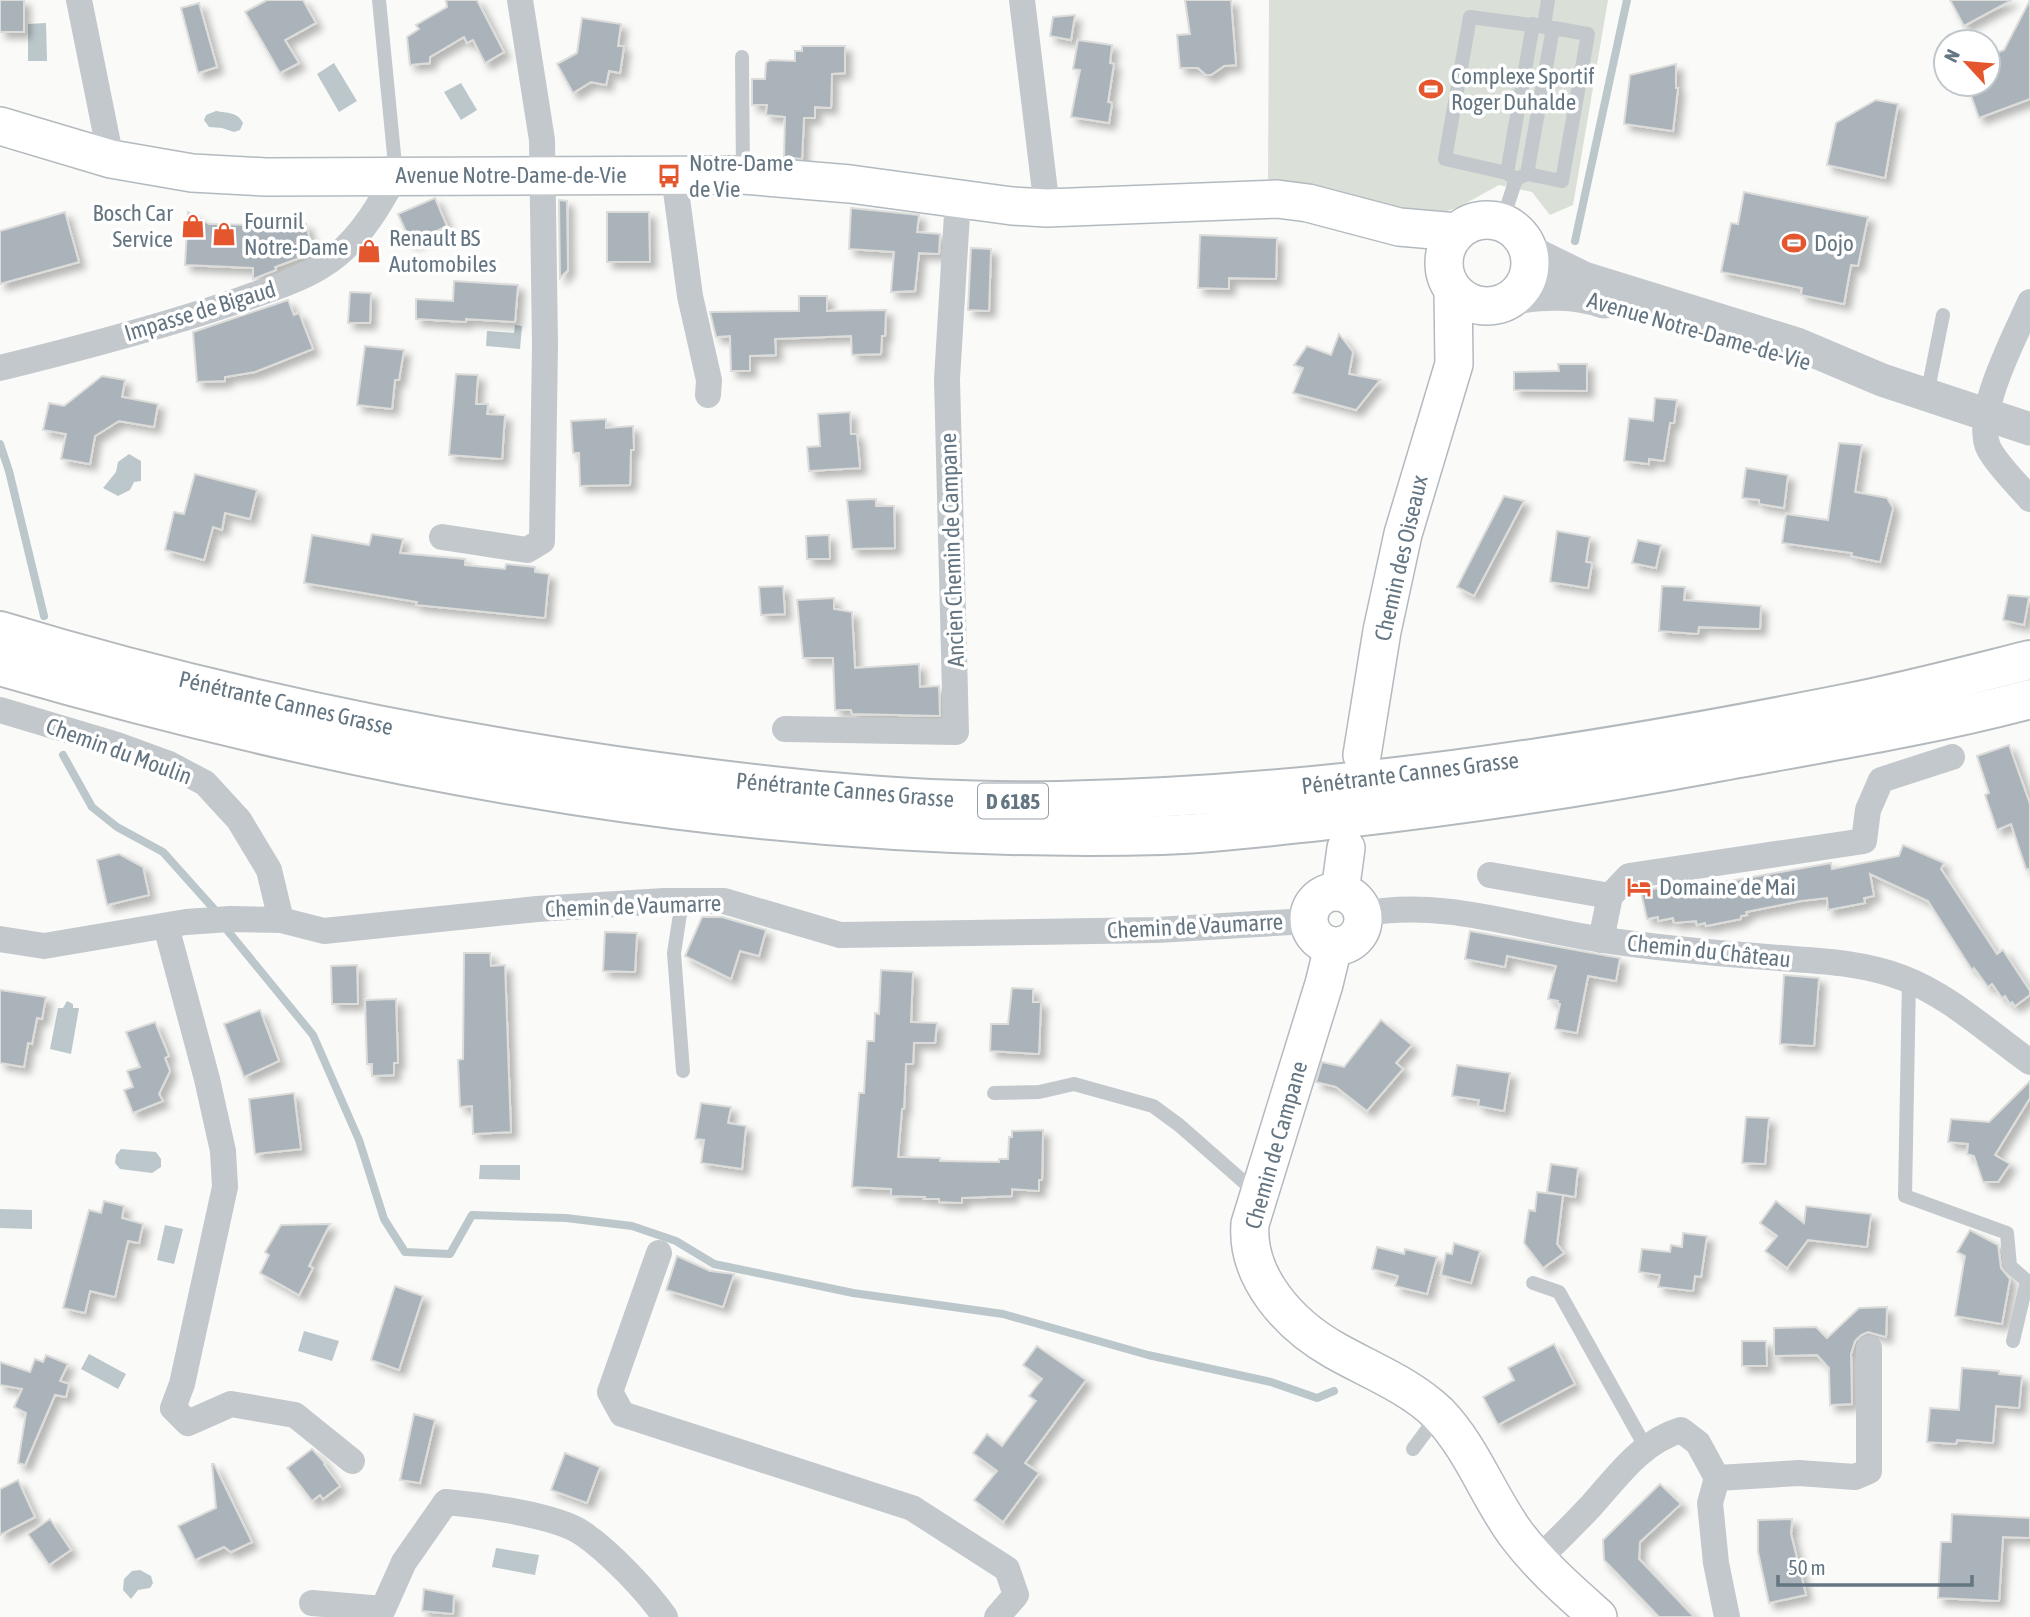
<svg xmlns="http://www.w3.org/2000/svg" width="2030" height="1617" viewBox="0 0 2030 1617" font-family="'Asap Condensed',sans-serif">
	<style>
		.green { fill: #dadfd7 }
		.water { fill: #bbc7cb }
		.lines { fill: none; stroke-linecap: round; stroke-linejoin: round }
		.stream { stroke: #bbc7cb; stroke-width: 8 }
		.building { fill: #aab3b9; stroke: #dcdcda; stroke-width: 2; filter: url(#shadow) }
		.secondary-casing { stroke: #b3babf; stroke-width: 40 }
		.trunk-casing { stroke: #b4b9bd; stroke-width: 42 }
		.service { stroke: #c3c8cc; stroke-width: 14 }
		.minor { stroke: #c3c8cc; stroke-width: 26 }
		.tertiary { stroke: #c3c8cc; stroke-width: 33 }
		.secondary { stroke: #fff; stroke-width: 37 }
		.trunk { stroke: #fff; stroke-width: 38 }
		.labels { text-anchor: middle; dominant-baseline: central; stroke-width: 7; stroke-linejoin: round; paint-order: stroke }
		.shield { fill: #fff; stroke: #939fa8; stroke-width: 2 }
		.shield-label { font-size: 21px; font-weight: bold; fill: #657683 }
		.poi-label { font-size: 23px; fill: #657683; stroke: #fff; text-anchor: start }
		.street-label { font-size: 23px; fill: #657683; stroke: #fff }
	</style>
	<defs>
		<filter id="shadow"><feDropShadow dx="6" dy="6" stdDeviation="3.5" flood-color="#0004"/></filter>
	</defs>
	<rect width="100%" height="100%" fill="#fafaf8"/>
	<polygon class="green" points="1269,0 1608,0 1573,205 1550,215 1532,192 1499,185 1459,207 1435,215 1408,213 1349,195 1268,179"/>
	<g class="water">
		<polygon points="46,23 47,61 28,61 28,24"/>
		<polygon points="334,63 357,101 339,112 317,74"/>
		<polygon points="461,83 477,110 461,120 444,92"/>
		<path d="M 216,111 C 227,113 238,112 243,123 L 240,130 L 234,132 L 222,128 L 209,127 L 204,120 L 206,115 Z"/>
		<polygon points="515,325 522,326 520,349 486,346 487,331 514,333"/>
		<polygon points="129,454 141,461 141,481 134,482 130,490 118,496 103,488 116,472 118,462"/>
		<polygon points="67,1001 73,1004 73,1008 79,1008 71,1054 50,1049 58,1008 63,1008"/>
		<polygon points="121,1149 156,1152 161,1159 161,1167 152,1173 120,1169 115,1163 116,1155"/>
		<polygon points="480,1165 520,1165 520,1180 479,1179"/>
		<polygon points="0,1209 32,1210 32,1229 0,1228"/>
		<polygon points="165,1225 183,1229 174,1264 157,1260"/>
		<polygon points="304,1331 339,1341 332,1361 298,1351"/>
		<polygon points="89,1354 126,1374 118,1389 81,1369"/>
		<polygon points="496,1548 539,1555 535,1575 492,1567"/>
		<polygon points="140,1570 151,1576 153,1583 150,1588 138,1590 131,1599 123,1590 124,1579 132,1571"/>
	</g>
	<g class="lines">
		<g class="stream">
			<polyline points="1575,241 1627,0"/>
			<polyline points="0,444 9,471 44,616"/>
			<polyline points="63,755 92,807 117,827 163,852 214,909 227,930 313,1035 359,1140 384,1219 405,1252 450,1254 472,1215 566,1218 632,1226 676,1241 714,1264 853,1293 1003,1314 1148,1355 1271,1382 1317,1398 1334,1391"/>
		</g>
	</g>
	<g class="building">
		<rect x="0" y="0" width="24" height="32"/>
		<polygon points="267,0 303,0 316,23 285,40 299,63 280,73 245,12"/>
		<polygon points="446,0 477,0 504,52 485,63 473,40 467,43 464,37 430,57 430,63 410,65 407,37 419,29 416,25 447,7"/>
		<polygon points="1185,0 1231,0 1236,65 1224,66 1211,75 1206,75 1198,68 1180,68 1177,35 1190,34"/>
		<polygon points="1950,0 2012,0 1964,26"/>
		<polygon points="2030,0 2030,99 1979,118 1967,84 1988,84 1988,56 2004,50"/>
		<polygon points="199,3 217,67 198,73 181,8"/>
		<polygon points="1075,15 1071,40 1050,36 1053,17"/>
		<polygon points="582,18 621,24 618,46 624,46 620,73 609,71 606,85 591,82 573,93 557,64 577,53"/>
		<polygon points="1078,40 1112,45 1110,63 1114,64 1108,102 1112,103 1109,123 1071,117 1080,70 1073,69"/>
		<polygon points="802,46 845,46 845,73 832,74 831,108 815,107 815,118 804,118 802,159 784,157 785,117 766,115 767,105 752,105 752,79 765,79 766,63 770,60 795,61 795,51 802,51"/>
		<polygon points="1676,64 1676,88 1678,88 1673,131 1624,124 1630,75"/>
		<polygon points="1876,100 1898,104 1885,178 1827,165 1836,123"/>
		<polygon points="1744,192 1868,217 1858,266 1851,265 1844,304 1801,295 1802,288 1721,272 1731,223 1738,224"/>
		<polygon points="435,198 447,226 411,243 398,214"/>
		<polygon points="559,200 567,201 568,270 560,278"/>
		<polygon points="851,208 919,215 917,232 940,234 939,254 919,253 915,291 891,292 894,252 849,249"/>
		<polygon points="65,212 79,262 0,284 0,231"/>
		<polygon points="188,212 209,224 253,225 254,213 259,225 306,224 313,253 275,267 276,270 253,279 253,268 185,265"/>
		<polygon points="607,212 649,212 650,262 607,262"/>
		<polygon points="1200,235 1277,238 1276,279 1229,278 1229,289 1198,288"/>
		<polygon points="971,248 991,249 989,311 968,310"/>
		<polygon points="454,281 518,285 515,322 466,319 466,322 416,319 416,299 453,301"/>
		<polygon points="350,292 371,293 370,323 348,323"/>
		<polygon points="799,296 827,296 827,311 886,310 885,336 882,336 881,354 852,355 851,336 775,339 776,355 750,356 750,371 731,371 730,336 716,337 710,312 799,311"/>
		<polygon points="288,300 294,315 299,313 313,349 255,372 225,377 225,381 197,382 193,332"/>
		<polygon points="1339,334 1353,352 1349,374 1380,380 1356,410 1293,393 1303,368 1294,365 1307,346 1331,355"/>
		<polygon points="365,346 404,350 399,380 395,380 392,409 357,405"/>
		<polygon points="1558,364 1587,364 1587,391 1514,390 1514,372 1559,371"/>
		<polygon points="456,374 478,375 476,404 488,404 487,414 505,415 502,459 449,455"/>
		<polygon points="102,376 125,380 122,397 158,404 154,427 119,421 95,436 90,464 61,459 66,434 43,430 49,403 64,406"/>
		<polygon points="1655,398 1677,400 1674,423 1670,423 1664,461 1649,459 1649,464 1624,461 1629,418 1653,421"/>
		<polygon points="850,412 851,434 857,434 860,468 809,471 807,447 820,446 818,414"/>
		<polygon points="606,419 606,428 633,426 634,450 631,450 630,485 580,486 579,453 573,453 571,421"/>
		<polygon points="1839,443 1862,445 1855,492 1887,498 1893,508 1880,562 1851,556 1852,553 1782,543 1786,514 1828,520"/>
		<polygon points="1746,468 1788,475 1784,508 1759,504 1759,500 1742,498"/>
		<polygon points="195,474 257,490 250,519 225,513 222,530 213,527 204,560 165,550 174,512 184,514"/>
		<polygon points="1504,496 1524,501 1474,596 1457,587"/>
		<polygon points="876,499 876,506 894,506 895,548 852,549 847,500"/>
		<polygon points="1557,531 1590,537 1586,562 1592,563 1588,588 1550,582"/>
		<polygon points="372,534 403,539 400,553 465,559 465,565 505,569 506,564 535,567 535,572 549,574 545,618 416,605 417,602 304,583 312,535 369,545"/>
		<polygon points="829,535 830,559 807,559 806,536"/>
		<polygon points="1638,540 1661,545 1656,568 1632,563"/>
		<polygon points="783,586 785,614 761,615 759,587"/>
		<polygon points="1662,586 1685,587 1684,600 1761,606 1760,629 1699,627 1698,634 1659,631"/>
		<polygon points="2008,595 2029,597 2024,625 2003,620"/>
		<polygon points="834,598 834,609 852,612 855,668 919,664 920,687 939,686 940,716 852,714 851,710 835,710 833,658 803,658 797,600"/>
		<polygon points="2009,745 2030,804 2030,869 2026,869 2011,824 1997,830 1985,795 1989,793 1977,756"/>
		<polygon points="1903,845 1944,863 1941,869 1997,954 2003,950 2030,991 2030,995 2015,1006 2012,1002 2010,1004 2005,996 2002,998 1992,984 1988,987 1974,968 1972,970 1928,901 1870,874 1874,896 1864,898 1865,903 1828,910 1827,898 1801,901 1746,912 1747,915 1741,916 1741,919 1706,926 1705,923 1697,925 1696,921 1674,923 1673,918 1658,921 1658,917 1647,919 1641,892 1652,889 1701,881 1702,886 1831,863 1832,869 1899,856"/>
		<polygon points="119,854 143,867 149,895 107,905 97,860"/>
		<polygon points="702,917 722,917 766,930 759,956 740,951 731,979 685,956"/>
		<polygon points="1470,931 1620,958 1616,981 1588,976 1577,1033 1555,1029 1560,1004 1557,1003 1558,1001 1548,999 1556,966 1507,956 1505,967 1465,959"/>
		<polygon points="605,932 637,933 635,972 603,971"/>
		<polygon points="464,953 490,953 491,966 505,965 511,1132 473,1134 472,1106 460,1107 458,1060 463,1059"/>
		<polygon points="357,965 358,1004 332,1004 331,966"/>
		<polygon points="881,970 913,972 911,1022 937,1023 935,1043 914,1043 913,1064 906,1064 904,1109 902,1109 898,1157 940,1158 940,1161 999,1162 999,1159 1008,1159 1009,1137 1012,1137 1012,1131 1043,1130 1042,1180 1039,1180 1039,1191 1012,1189 1012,1196 962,1198 962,1203 939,1202 939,1199 924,1199 925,1197 891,1196 891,1189 852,1187 859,1093 864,1093 867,1041 874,1041 875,1013 879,1014"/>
		<polygon points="1784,975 1819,978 1814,1046 1780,1044"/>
		<polygon points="1012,988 1033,989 1033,1002 1041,1002 1039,1054 990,1051 991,1024 1008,1024"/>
		<polygon points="0,990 46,997 42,1019 37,1018 32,1044 28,1043 24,1067 0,1063"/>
		<polygon points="396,999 398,1063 394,1063 394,1075 372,1076 372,1064 367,1064 365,1000"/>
		<polygon points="260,1010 279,1061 244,1077 224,1024"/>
		<polygon points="1381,1020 1412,1045 1396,1063 1403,1069 1367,1111 1336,1087 1316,1082 1322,1062 1344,1067"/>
		<polygon points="155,1022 169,1056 165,1058 170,1071 159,1094 163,1101 133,1113 124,1090 133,1087 127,1071 140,1067 126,1032"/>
		<polygon points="1457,1065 1510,1073 1504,1111 1478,1106 1479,1100 1452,1096"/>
		<polygon points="2030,1081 2030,1098 1995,1155 2010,1164 1998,1182 1983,1182 1974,1156 1967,1154 1968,1144 1948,1142 1951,1119 1989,1122"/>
		<polygon points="294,1093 301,1149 255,1154 249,1099"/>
		<polygon points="701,1103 731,1107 728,1123 746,1126 742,1169 701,1163 704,1140 695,1139"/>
		<polygon points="1746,1117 1769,1118 1765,1164 1742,1163"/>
		<polygon points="1551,1164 1578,1168 1575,1197 1563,1195 1557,1244 1564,1253 1543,1268 1524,1243 1529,1210 1535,1211 1537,1192 1562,1195 1547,1192"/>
		<polygon points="104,1201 124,1206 122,1218 143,1224 139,1243 128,1241 115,1297 90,1291 85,1313 63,1308 89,1210 101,1213"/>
		<polygon points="1776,1201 1804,1223 1806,1206 1871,1214 1867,1247 1808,1240 1787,1268 1765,1251 1777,1236 1760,1223"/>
		<polygon points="330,1224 309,1266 313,1268 299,1295 260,1273 269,1255 265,1252 281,1225"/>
		<polygon points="1970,1230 1998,1245 2001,1268 2010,1279 2002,1324 1955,1316 1965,1256 1957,1252"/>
		<polygon points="1683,1233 1707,1236 1701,1277 1695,1276 1693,1291 1658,1287 1660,1275 1639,1272 1642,1249 1670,1252 1671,1245 1682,1247"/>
		<polygon points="1454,1243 1480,1251 1471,1283 1441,1275 1446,1253 1452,1254"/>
		<polygon points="1377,1247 1404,1254 1405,1249 1437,1257 1427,1294 1395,1286 1398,1276 1372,1269"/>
		<polygon points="677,1256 710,1271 734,1274 723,1307 666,1290"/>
		<polygon points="395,1286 423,1296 399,1370 371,1360"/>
		<polygon points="1887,1307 1886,1337 1868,1332 1861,1335 1855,1341 1851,1354 1852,1404 1830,1405 1829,1368 1817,1355 1774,1356 1774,1328 1816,1327 1827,1338 1859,1308"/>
		<polygon points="1742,1341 1766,1341 1767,1366 1742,1366"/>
		<polygon points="1554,1344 1575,1384 1498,1425 1483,1397 1514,1380 1508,1368"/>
		<polygon points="1037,1346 1086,1380 1025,1463 1039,1473 1003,1522 974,1500 997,1471 973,1453 987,1434 1002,1446 1036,1401 1029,1396 1042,1379 1023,1365"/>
		<polygon points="46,1355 68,1364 60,1381 69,1384 66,1397 55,1395 25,1465 18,1463 26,1413 14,1407 22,1389 0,1385 0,1362 30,1372 35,1359 43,1362"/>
		<polygon points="1962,1368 1999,1371 1999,1374 2022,1376 2019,1408 1996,1406 1993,1443 1957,1440 1956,1444 1927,1442 1930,1408 1959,1410"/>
		<polygon points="414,1414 435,1420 420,1483 400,1480"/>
		<polygon points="312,1449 325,1463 324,1464 340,1486 323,1499 320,1495 312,1501 287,1468"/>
		<polygon points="565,1453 600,1467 587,1503 551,1490"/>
		<polygon points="212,1464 214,1464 252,1542 231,1552 224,1547 195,1560 178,1526 216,1508"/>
		<polygon points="18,1480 35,1517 0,1535 0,1489"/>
		<polygon points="1660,1484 1681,1504 1640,1542 1639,1559 1694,1617 1659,1617 1604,1560 1603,1540"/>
		<polygon points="1952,1514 2030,1518 2030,1538 2003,1537 1999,1601 1938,1598 1941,1542 1951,1542"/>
		<polygon points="50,1519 71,1550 49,1565 28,1534"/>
		<polygon points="1792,1519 1791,1534 1806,1595 1769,1603 1758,1552 1758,1520"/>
		<polygon points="424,1589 454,1595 453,1614 422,1611"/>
	</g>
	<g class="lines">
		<g class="secondary-casing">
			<g id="secondary">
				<polyline points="0,126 111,159 192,173 266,177 743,175 850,184 1012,206 1047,208 1277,199 1308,203 1399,227 1457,232"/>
				<circle cx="1487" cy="263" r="43"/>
				<polyline points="1362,755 1382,631 1403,534 1454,364 1453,290"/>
				<circle cx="1336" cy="919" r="27"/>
				<polyline points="1340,892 1346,848"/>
				<path d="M 1333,947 L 1324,984 L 1250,1224 C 1246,1278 1290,1325 1334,1350 C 1369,1370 1409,1385 1438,1413 C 1472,1448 1488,1496 1516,1534 C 1540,1566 1569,1591 1598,1617"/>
			</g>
		</g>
		<g class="trunk-casing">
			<g id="trunk">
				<path d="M 0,631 C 198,691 411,736 616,766 C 763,787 911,804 1059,801 C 1324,796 1589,755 1849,703 C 1910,691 1970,675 2030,660"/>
				<path d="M 0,666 C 377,775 768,845 1162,835 C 1221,833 1279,825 1337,819 C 1461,805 1583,787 1706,764 C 1814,744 1924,727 2030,699"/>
			</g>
		</g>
		<g class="service">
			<polyline points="379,0 396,175"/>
			<polyline points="1544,26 1548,0"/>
			<polyline points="742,57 743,175"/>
			<polyline points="1507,173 1445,159 1470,17 1553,28 1527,174 1516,179"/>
			<polyline points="1527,174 1562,181 1588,34 1553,28"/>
			<polyline points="1514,178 1507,173 1533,24"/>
			<polyline points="1502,222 1516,179"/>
			<polyline points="1927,395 1943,315"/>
			<polyline points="682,901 674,953 683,1071"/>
			<polyline points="1909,980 1905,1196 2007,1233 2010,1266 2027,1281 2013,1341"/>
			<polyline points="994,1093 1039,1092 1074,1084 1153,1106 1179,1125 1245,1183 1258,1191"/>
			<polyline points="1533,1283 1559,1292 1646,1448"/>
			<polyline points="1413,1449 1438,1415"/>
		</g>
		<g class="minor">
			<polyline points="79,0 111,159"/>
			<polyline points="1022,0 1047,208"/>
			<polyline points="674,176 690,296 709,380 708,395"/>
			<path d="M 2030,302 C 2016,335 1972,415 1989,449 C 1998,466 2018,485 2030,499"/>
			<path d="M 0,368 C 81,348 162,327 240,300 C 273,288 309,278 336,256 C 363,234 380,204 396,175"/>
			<polyline points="442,537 527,550 542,541 545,345 542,140 520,0"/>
			<polyline points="0,710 117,745 169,764 205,783 239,820 269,870 281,920"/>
			<polyline points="785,729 956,732 947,379 958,198"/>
			<polyline points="1490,875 1610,896"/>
			<path d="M 1363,914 C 1443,898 1525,929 1604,940 C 1658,948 1713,953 1767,957 C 1813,961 1860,961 1903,978 C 1950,996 1989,1033 2030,1062"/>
			<polyline points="166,926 207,1079 223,1151 225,1187 182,1384 173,1408 188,1423 231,1404 295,1415 352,1461"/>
			<polyline points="0,939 44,946 186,922 230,919 281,920 324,931 537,909 664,901 724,901 840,935 1157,930 1308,921"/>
			<polyline points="1601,940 1610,896 1629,876 1864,841 1868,810 1881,780 1952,757"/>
			<polyline points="659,1253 610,1392 622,1414 912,1508 1007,1569 1016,1595 997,1617"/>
			<polyline points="1717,1478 1799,1473 1855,1477 1869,1471 1869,1348"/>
			<path d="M 1537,1560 C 1556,1542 1574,1524 1591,1506 C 1618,1476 1641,1442 1681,1430 L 1698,1443 L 1717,1478 L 1710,1503 L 1716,1563 L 1727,1617"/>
			<path d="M 312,1603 L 383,1609 L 404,1562 L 446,1502 C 479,1505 556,1515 582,1533 C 609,1551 647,1591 665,1617"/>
		</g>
		<g class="tertiary">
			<polyline points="1529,251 1584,278 1797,344 1882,380 2030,429"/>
			<path d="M 1514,298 C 1546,293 1573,292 1604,302"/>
		</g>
		<use href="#secondary" class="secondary"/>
		<use href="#trunk" class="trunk"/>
	</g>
	<defs>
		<g id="stadium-bare" transform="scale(1.89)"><path d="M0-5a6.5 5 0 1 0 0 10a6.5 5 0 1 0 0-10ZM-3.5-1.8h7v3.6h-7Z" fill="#e4572e" stroke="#fff" stroke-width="2.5" paint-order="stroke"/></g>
		<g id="bus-bare" transform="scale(1.89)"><path d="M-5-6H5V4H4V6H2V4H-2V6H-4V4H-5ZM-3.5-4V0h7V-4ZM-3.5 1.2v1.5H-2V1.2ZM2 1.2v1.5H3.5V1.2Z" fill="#e4572e" stroke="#fff" stroke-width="2.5" paint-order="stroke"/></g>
		<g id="shop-bare" transform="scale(1.89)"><path d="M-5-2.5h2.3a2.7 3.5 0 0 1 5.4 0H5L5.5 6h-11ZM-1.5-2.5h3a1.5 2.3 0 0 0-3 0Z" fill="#e4572e" stroke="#fff" stroke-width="2.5" paint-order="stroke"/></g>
		<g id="hotel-bare" transform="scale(1.89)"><path d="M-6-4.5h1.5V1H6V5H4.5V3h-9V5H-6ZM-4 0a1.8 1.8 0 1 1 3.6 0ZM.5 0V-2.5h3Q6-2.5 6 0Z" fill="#e4572e" stroke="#fff" stroke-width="2.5" paint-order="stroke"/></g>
	</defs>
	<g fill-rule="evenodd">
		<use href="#stadium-bare" x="1431" y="89"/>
		<use href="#bus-bare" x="669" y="176"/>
		<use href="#shop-bare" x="193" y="226"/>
		<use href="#shop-bare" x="224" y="234"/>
		<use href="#stadium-bare" x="1794" y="243"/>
		<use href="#shop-bare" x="369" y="251"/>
		<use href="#hotel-bare" x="1639" y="887"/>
	</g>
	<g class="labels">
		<rect class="shield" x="978" y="783.5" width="70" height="35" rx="5"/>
		<g class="shield-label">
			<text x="1013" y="801">D 6185</text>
		</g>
		<g class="poi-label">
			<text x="1451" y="76">Complexe Sportif<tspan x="1451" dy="26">Roger Duhalde</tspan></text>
			<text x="689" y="163">Notre-Dame<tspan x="689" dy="26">de Vie</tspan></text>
			<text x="173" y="213" text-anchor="end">Bosch Car<tspan x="173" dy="26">Service</tspan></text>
			<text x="244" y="221">Fournil<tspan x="244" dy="26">Notre-Dame</tspan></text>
			<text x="389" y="238">Renault BS<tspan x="389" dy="26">Automobiles</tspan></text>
			<text x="1814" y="243">Dojo</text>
			<text x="1659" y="887">Domaine de Mai</text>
		</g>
		<g class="street-label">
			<text x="511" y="175">Avenue Notre-Dame-de-Vie</text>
			<text transform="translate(200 311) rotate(-17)">Impasse de Bigaud</text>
			<text transform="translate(1699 331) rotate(16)">Avenue Notre-Dame-de-Vie</text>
			<text transform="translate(952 550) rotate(-92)">Ancien Chemin de Campane</text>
			<text transform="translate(1401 558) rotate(-77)">Chemin des Oiseaux</text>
			<text transform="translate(286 703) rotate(13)">Pénétrante Cannes Grasse</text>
			<text transform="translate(119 751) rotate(20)">Chemin du Moulin</text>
			<text transform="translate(1410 773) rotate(-7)">Pénétrante Cannes Grasse</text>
			<text transform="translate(845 790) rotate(5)">Pénétrante Cannes Grasse</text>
			<text transform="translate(633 906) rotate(-2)">Chemin de Vaumarre</text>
			<text transform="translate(1195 926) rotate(-3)">Chemin de Vaumarre</text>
			<text transform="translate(1709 951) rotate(6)">Chemin du Château</text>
			<text transform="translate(1276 1145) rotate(-74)">Chemin de Campane</text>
		</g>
	</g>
	<g transform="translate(1967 63) rotate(296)"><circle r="33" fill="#ffffff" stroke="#c1c8cd" stroke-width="2"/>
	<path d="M0-5L12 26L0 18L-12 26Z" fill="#e4572e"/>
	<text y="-10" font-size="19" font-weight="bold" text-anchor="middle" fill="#657683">N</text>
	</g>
	<path d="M1778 1575v10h194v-10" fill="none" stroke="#657683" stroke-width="3.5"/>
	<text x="1788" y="1575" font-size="21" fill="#657683" stroke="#ffffff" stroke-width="5" paint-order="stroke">50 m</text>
</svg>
